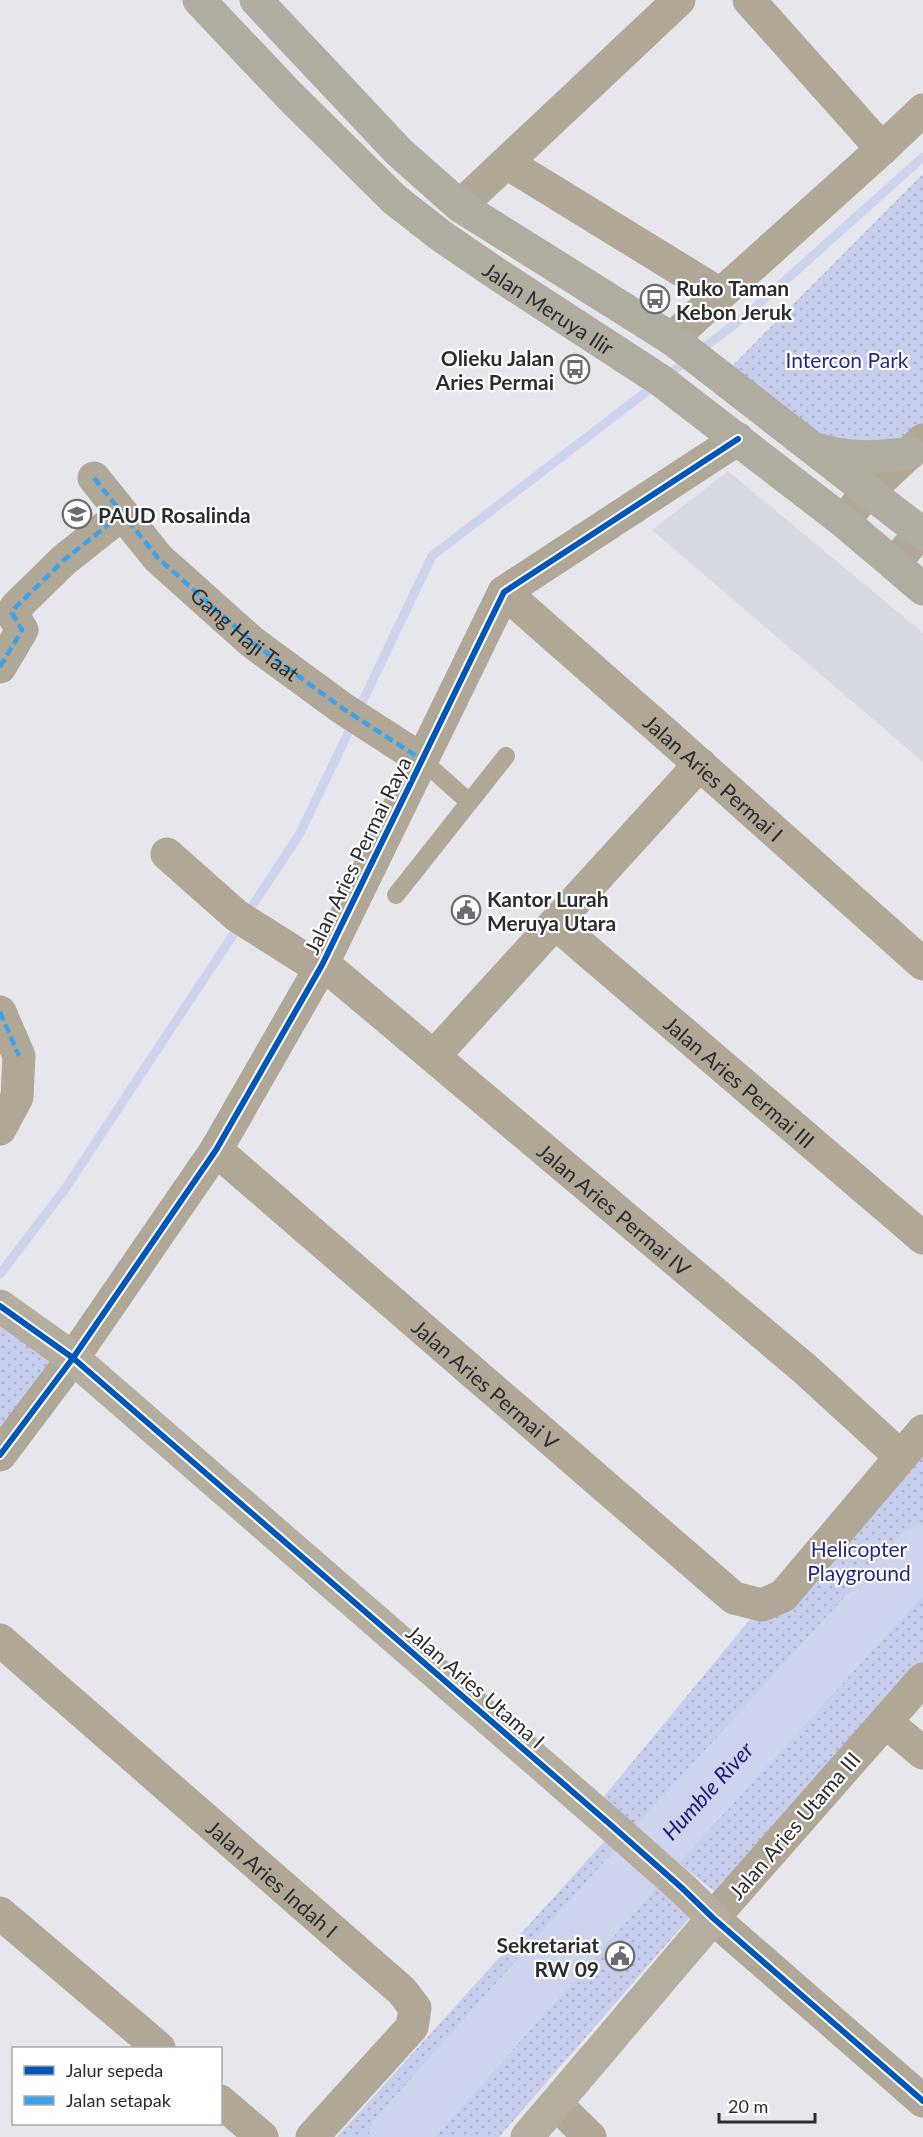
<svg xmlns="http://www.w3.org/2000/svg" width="923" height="2137" viewBox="0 0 923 2137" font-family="Lato,sans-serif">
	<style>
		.built { fill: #d7dae3 }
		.park { fill: url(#park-dots) }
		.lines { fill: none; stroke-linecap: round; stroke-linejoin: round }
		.stream { stroke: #ced4ee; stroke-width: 9 }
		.river { stroke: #ced4ee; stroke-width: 57 }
		.lane { stroke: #b0a796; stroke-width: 18 }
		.street { stroke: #b0a796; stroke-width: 33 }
		.secondary { stroke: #b5ad9e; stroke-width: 33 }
		.primary { stroke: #b1aca0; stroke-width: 33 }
		.quiet { stroke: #3ea3eb; stroke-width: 4.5; stroke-dasharray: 9 4.5; stroke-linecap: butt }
		.cycleway-casing { stroke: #fff; stroke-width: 10 }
		.cycleway { stroke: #0057b8; stroke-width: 6 }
		.labels { text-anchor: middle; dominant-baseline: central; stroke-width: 4.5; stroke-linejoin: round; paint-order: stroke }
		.poi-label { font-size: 21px; font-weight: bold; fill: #2b2c2f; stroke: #fff; text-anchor: start }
		.street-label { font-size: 21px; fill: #2b2c2f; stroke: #fff }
		.park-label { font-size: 21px; fill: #282787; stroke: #fff }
		.water-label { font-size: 22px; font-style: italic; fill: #1f187a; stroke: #fff }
	</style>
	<defs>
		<pattern id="park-dots" width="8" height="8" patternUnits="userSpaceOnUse" patternTransform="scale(1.5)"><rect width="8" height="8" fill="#c6cded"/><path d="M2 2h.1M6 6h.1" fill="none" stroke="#aab0cc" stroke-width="1.8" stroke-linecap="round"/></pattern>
	</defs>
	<rect width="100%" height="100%" fill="#e6e7ec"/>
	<polygon class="built" points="728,471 923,633 923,762 652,530"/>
	<g class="park">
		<polygon points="923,174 923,430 875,476 731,367"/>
		<polygon points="0,1320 53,1357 0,1433"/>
		<polygon points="923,1423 923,1668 720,1896 601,1800 762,1605"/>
		<polygon points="612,1833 634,1849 376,2137 337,2137"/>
		<polygon points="656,1862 699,1907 499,2137 408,2137"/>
	</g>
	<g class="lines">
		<g class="stream">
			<polyline points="358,711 432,556 749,313 923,157"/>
			<polyline points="0,1274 65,1189 299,835 353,723"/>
		</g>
		<path class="river" id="s1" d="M 397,2137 L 657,1845 L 923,1553"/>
		<g class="lane">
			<polyline points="421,759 469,802"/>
			<polyline points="396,895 506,756"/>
		</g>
		<g class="street">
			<polyline points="749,0 882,149"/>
			<polyline points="507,163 720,294"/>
			<polyline points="460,206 679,0"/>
			<polyline points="672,339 693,319 882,149 923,110"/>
			<path id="s2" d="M 94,478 L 158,558 L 252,642 L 342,708 L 421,759"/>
			<polyline points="843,521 868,492 923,440"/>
			<polyline points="894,564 923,529"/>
			<path id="s3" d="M 504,592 L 669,737 L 923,964"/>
			<polyline points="0,667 22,630 12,613 16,607 64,560 122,514"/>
			<path id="s4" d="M 167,854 L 237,916 L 305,959 L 322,965 L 333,972 L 805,1369 L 901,1457"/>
			<path id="s5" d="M 556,924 L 923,1238"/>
			<polyline points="0,1012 19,1056 17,1097 0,1129"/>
			<polyline points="434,1056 700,764"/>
			<path id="s6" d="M 216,1150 L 734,1598 L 762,1605 L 783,1596 L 923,1431"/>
			<polyline points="0,1455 73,1358 216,1150 322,965 504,592 738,439"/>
			<path id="s7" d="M 0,1640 L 402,1991 L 415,2008 L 412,2027 L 312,2137"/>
			<polyline points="923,1679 713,1918 923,2101"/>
			<polyline points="886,1722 923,1753"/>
			<polyline points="0,1913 159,2048"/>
			<polyline points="220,2101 262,2137"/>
			<polyline points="556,2104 590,2137"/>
		</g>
		<polyline class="secondary" points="0,1306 73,1358 612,1826 682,1888 713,1918 527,2137"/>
		<g class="primary">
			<path id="s8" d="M 199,0 L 289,95 L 394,199 L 440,235 L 497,274 L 660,380 L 843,521 L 923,589"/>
			<polyline points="256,0 399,152 460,206 672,339 923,534"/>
			<path d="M 816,449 C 848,459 877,458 910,453"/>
		</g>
		<g class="quiet">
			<polyline points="94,478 158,558 252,642 342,708 421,759"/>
			<polyline points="0,667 22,630 12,613 16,607 64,560 122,514"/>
			<polyline points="0,1012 19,1056"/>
		</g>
		<g class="cycleway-casing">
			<g id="cycleway">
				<polyline points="0,1306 73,1358 612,1826 682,1888 713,1918 923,2101"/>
				<polyline points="0,1455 73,1358 216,1150 322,965 504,592 738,439"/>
			</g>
		</g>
		<use href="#cycleway" class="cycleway"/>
	</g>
	<defs>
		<g id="bus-ring" transform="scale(1.5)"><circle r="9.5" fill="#fff" stroke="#6c6d71" stroke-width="1.5"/><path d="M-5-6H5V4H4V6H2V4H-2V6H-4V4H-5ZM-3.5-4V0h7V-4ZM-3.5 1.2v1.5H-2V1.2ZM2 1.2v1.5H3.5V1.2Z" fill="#6c6d71"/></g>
		<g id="school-ring" transform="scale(1.5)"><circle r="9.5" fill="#fff" stroke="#6c6d71" stroke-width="1.5"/><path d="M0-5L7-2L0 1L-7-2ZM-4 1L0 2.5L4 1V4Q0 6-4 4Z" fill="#6c6d71"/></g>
		<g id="civic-ring" transform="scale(1.5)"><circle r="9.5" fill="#fff" stroke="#6c6d71" stroke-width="1.5"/><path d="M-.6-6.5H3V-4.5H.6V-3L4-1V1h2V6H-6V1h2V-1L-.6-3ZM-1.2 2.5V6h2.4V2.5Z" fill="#6c6d71"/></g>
	</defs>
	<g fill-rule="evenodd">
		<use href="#bus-ring" x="655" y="299"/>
		<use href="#bus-ring" x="575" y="369"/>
		<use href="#school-ring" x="77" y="514"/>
		<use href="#civic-ring" x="466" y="910"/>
		<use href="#civic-ring" x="620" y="1956"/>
	</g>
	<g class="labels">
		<g class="poi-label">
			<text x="676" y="287">Ruko Taman<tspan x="676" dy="24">Kebon Jeruk</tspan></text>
			<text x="554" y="357" text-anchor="end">Olieku Jalan<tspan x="554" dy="24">Aries Permai</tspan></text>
			<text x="98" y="514">PAUD Rosalinda</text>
			<text x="487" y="898">Kantor Lurah<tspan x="487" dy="24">Meruya Utara</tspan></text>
			<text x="599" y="1944" text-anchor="end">Sekretariat<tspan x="599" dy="24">RW 09</tspan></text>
		</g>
		<g class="street-label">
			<text stroke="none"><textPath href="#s8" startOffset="468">Jalan Meruya Ilir</textPath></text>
			<text stroke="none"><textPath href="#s2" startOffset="218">Gang Haji Taat</textPath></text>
			<text stroke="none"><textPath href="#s3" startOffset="280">Jalan Aries Permai I</textPath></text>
			<text transform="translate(357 855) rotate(-64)">Jalan Aries Permai Raya</text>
			<text stroke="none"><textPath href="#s5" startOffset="242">Jalan Aries Permai III</textPath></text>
			<text stroke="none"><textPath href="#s4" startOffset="573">Jalan Aries Permai IV</textPath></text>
			<text stroke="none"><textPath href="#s6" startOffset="357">Jalan Aries Permai V</textPath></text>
			<text transform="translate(476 1686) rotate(41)">Jalan Aries Utama I</text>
			<text transform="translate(794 1825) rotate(-49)">Jalan Aries Utama III</text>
			<text stroke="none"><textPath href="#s7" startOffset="362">Jalan Aries Indah I</textPath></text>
		</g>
		<g class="park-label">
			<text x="847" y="359">Intercon Park</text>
			<text x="859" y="1548">Helicopter<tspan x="859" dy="24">Playground</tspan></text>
		</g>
		<g class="water-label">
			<text stroke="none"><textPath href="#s1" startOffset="465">Humble River</textPath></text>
		</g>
	</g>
	<rect x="12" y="2047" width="210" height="78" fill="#ffffff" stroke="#aaabac" stroke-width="1.5"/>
	<rect x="24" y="2066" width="30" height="9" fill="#0057b8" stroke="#aaabac" stroke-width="1.5"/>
	<text x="66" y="2077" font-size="18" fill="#2b2c2f">Jalur sepeda</text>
	<rect x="24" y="2096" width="30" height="9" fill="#3ea3eb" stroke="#aaabac" stroke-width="1.5"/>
	<text x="66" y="2107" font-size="18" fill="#2b2c2f">Jalan setapak</text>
	<path d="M719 2113v9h96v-9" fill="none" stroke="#2b2c2f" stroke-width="3"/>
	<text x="728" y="2113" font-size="18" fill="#2b2c2f" stroke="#ffffff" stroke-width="4.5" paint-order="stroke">20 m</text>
</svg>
